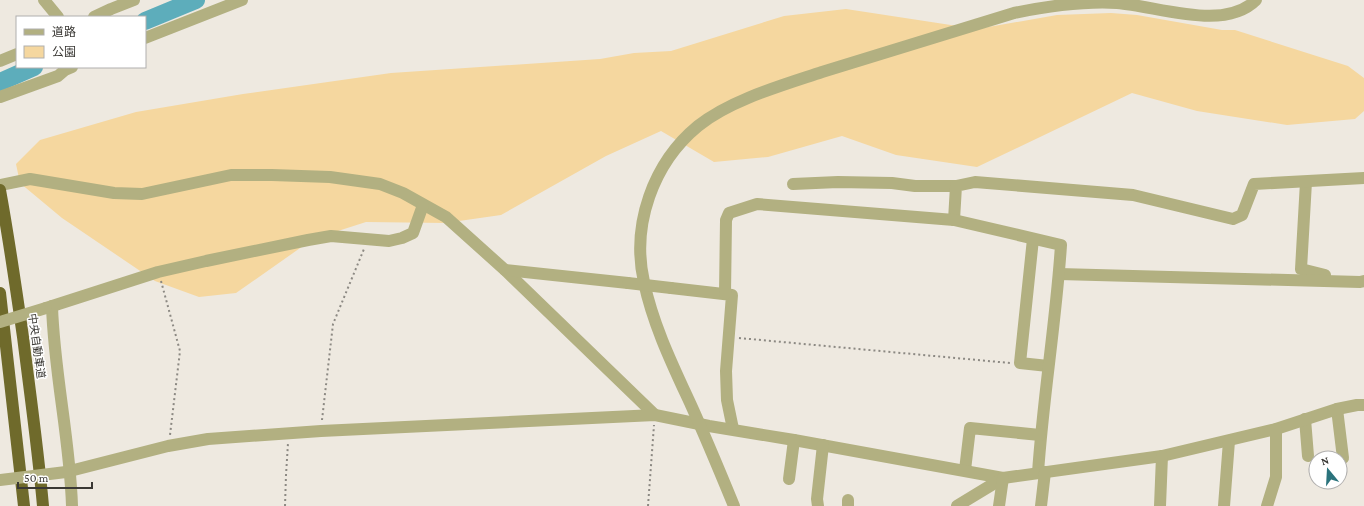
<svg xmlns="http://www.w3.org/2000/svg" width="1364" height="506" viewBox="0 0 1364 506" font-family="'Crimson Pro','Noto Sans JP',serif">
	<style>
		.green { fill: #f5d79f }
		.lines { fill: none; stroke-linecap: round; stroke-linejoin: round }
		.river { stroke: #5dadbb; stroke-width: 18 }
		.path { stroke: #8c8983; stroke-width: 2; stroke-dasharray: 2 3; stroke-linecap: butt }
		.minor { stroke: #b2b081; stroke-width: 12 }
		.highway { stroke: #6f6a2b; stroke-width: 12 }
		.minor-bridge { stroke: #b2b081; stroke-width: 12 }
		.labels { text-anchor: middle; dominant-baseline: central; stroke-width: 3; stroke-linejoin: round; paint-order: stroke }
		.street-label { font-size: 11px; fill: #3a3834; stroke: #fff }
	</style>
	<rect width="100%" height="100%" fill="#eee9e0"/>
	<polygon class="green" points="846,9 977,29 1057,15 1111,13 1137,15 1222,30 1235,30 1348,66 1364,78 1364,111 1355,119 1287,125 1197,111 1132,93 977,167 896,155 842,136 768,157 714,162 661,131 606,156 501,215 445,223 366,222 313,239 236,293 199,297 155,281 62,218 20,183 16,164 40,140 136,112 243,94 391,73 600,59 634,53 671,51 784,16"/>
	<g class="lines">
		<g class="river">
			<polyline points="145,21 196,0"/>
			<polyline points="0,82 34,67"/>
		</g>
		<g class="path">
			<polyline points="161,281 180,351 170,435"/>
			<polyline points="739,338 1010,363"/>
			<polyline points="322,420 333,324 364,249"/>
			<polyline points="285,506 286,475 288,443"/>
			<polyline points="648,506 654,425"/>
		</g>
		<g class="minor">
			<polyline points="44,0 58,17"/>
			<polyline points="94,17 111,9 134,0"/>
			<polyline points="145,38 242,0"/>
			<polyline points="0,61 17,54"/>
			<polyline points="0,97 58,76 65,70 72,67"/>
			<polyline points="1306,182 1301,269 1325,275"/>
			<polyline points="793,184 838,182 892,183 915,186 956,186"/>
			<polyline points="0,185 30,179 114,193 142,194 231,175 272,175 330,177 380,184 403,193 446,217 505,270 655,415"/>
			<polyline points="954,220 956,186 975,182 1133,195 1233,219 1242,215 1254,184 1364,178"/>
			<polyline points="1033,239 1020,363 1048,366"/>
			<polyline points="505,270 628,283"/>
			<polyline points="1059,274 1360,282 1364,281"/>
			<polyline points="671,288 732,295 726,371 727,400 733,429"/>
			<path d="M 725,294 L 726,220 L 729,213 L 757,204 L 954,220 L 1061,245 C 1056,322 1043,397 1038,473"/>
			<path d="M 52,306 C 54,373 70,439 72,506"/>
			<polyline points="46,308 158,272 206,261 308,240 331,236 389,241 402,238 413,233 423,205"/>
			<polyline points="1337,409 1343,458"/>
			<polyline points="1305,419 1308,456"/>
			<polyline points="965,470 970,428 1040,435"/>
			<polyline points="66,472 168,446 208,439 321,431 655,415 709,426 794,440 1003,478"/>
			<polyline points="789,479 794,440"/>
			<polyline points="848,500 848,506"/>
			<path d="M 734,506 C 720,472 706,438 691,405 C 673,366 653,325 644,282 C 631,225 653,163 698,126 C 730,100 783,85 822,72 C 886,52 950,33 1014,13 C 1048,6 1082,1 1117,3 C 1158,6 1224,32 1256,0"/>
			<polyline points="818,506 817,499 823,445"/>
			<polyline points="957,506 1003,478 1162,456 1276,429 1337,409 1357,405 1364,405"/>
			<polyline points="999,506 1003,478"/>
			<polyline points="1041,506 1045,472"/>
			<polyline points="1160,506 1162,456"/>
			<polyline points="1224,506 1229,441"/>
			<polyline points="1267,506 1276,477 1276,429"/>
		</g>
		<g class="highway">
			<path d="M 0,190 C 9,239 16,288 23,337 C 30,393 38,449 43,506"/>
			<polyline points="0,293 24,506"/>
		</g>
		<g class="minor-bridge">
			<polyline points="628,283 671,288"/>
			<polyline points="0,322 46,308"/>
			<polyline points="0,480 66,472"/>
		</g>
	</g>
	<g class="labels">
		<g class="street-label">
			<text transform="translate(37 346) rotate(82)">中央自動車道</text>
		</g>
	</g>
	<rect x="16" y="16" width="130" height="52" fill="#ffffff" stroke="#b0afae"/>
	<rect x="24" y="29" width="20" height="6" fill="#b2b081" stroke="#b0afae"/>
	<text x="52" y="36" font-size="12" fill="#3a3834">道路</text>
	<rect x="24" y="46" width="20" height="12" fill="#f5d79f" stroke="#b0afae"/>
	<text x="52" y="56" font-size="12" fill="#3a3834">公園</text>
	<g transform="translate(1328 470) rotate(342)"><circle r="19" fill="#ffffff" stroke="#b0afae"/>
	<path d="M0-3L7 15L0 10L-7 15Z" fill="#2b737c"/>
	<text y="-6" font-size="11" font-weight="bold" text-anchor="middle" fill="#3a3834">N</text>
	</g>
	<path d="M18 482v6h74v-6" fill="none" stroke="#3a3834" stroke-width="2"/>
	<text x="24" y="482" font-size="12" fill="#3a3834" stroke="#ffffff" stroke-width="3" paint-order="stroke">50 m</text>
</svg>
